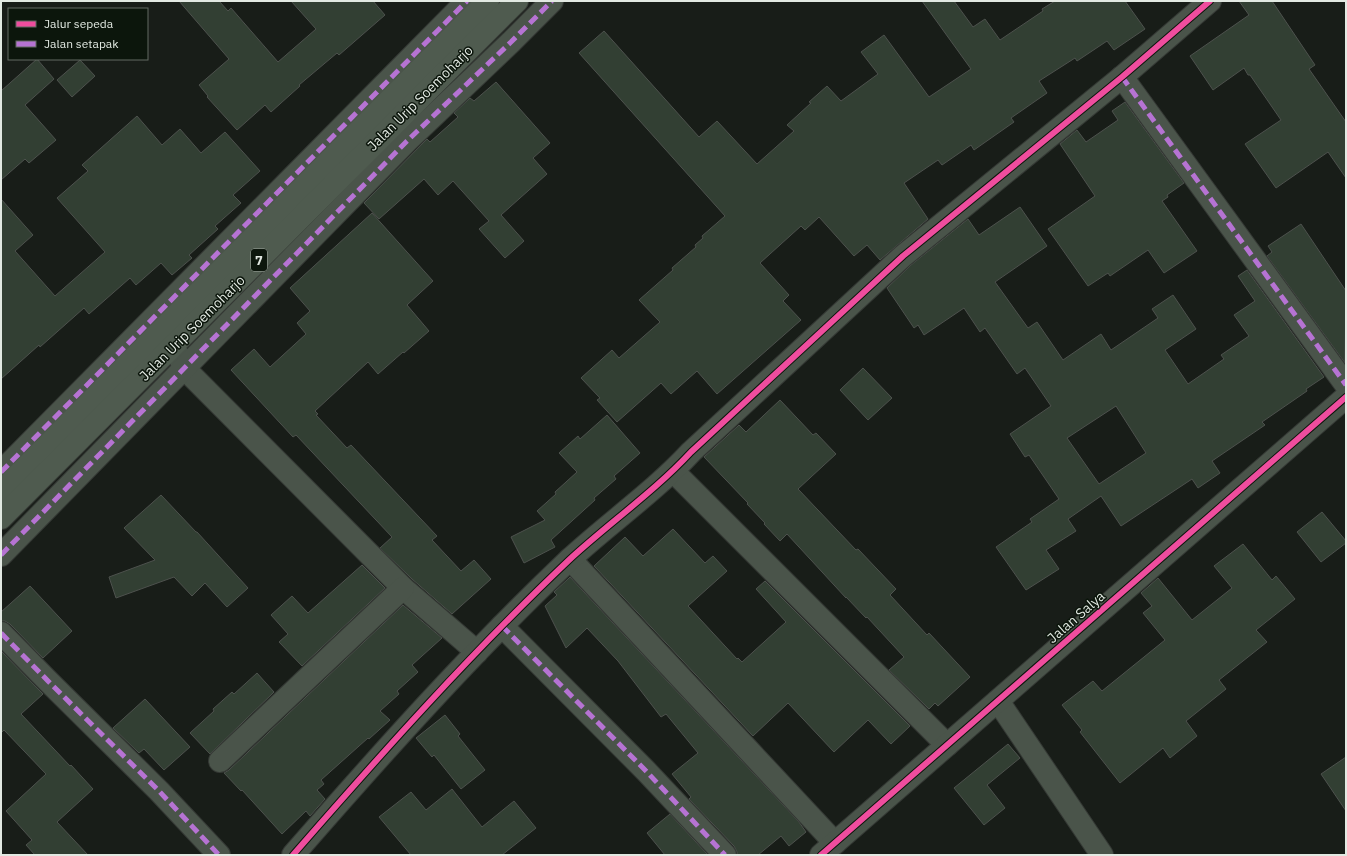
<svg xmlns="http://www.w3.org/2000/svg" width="1347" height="856" viewBox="0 0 1347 856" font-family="'IBM Plex Sans',sans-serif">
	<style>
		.building { fill: #323f33; stroke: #4d514d; fill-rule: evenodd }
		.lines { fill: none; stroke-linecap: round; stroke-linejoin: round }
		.minor-casing { stroke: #353935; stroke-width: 24 }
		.highway-casing { stroke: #353935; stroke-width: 24 }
		.minor { stroke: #4a544a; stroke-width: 22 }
		.highway { stroke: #4f5b4f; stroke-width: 22 }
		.quiet { stroke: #b673d3; stroke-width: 5; stroke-dasharray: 10 5; stroke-linecap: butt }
		.cycleway-casing { stroke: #0c160c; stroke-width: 8 }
		.cycleway { stroke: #ef4d9e; stroke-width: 6 }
		.labels { text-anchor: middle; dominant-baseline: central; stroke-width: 3; stroke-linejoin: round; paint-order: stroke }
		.shield { fill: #0c160c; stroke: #a2aaa2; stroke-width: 1 }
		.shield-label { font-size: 13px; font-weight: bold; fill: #e2e9e2 }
		.street-label { font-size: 14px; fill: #e2e9e2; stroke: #0c160c }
	</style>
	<rect width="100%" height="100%" fill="#181d18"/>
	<g class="building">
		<polygon points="179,1 219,1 228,11 231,8 278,62 316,29 291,1 373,1 385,15 339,55 337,53 299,85 300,86 271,112 265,105 237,130 207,97 208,96 199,85 229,59"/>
		<polygon points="922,1 954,1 973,27 985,19 1000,40 1043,11 1042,9 1055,1 1125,1 1145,29 1114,50 1107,41 1077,61 1075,58 1039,81 1047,93 1011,118 1014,122 974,150 971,145 942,165 938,160 904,183 928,219 880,260 867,245 854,256 819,217 805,230 801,226 760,263 789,295 783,301 801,320 717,394 697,371 671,394 661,383 617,422 597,400 600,398 581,378 612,350 619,358 660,322 639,300 673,270 672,268 696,247 695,245 703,238 702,236 725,216 579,53 604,31 699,137 717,121 757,164 794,131 787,125 811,103 809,102 827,86 841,101 878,74 861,52 884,35 929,97 971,69"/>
		<polygon points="1239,1 1272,1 1315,65 1309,69 1346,122 1346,178 1328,152 1276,188 1245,144 1281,120 1250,75 1248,75 1244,68 1213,90 1190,56 1249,15"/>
		<polygon points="37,59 54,79 25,105 56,140 29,163 25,159 1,180 1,91"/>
		<polygon points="80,60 95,76 72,97 57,80"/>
		<polygon points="496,82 550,143 533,158 547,174 501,215 524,241 505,258 479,229 489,221 453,181 438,195 424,179 379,219 364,203 427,139 430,142 458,117 454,113 470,98 474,101"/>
		<polygon points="1125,102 1184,183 1167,195 1168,197 1162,201 1197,251 1164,273 1148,250 1110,276 1108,273 1088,286 1048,229 1095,196 1060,144 1077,130 1086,142 1118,120 1112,111"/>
		<polygon points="137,116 162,145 180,129 201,153 225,132 260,171 233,195 241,203 215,226 218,229 189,255 192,258 172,275 161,263 136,285 130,278 89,314 84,308 40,347 39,345 1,379 1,199 33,235 15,251 55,296 105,252 57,198 88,171 82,165"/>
		<path d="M 1020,207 L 1047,246 L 995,282 L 1028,328 L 1037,322 L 1063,360 L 1101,334 L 1111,350 L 1158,318 L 1152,309 L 1173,295 L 1196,329 L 1165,350 L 1188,384 L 1224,359 L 1221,355 L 1249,336 L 1234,315 L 1255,301 L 1238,276 L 1247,270 L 1324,377 L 1306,389 L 1307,391 L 1262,422 L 1265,425 L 1212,461 L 1220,473 L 1198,488 L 1192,479 L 1121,526 L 1101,496 L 1068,519 L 1076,531 L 1046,550 L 1059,569 L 1026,590 L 996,547 L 1032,522 L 1030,519 L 1059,499 L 1029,455 L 1025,457 L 1010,434 L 1051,406 L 1025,368 L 1017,374 L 985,328 L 980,332 L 964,308 L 924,335 L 918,325 L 914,328 L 887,288 L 911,265 L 968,219 L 979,235 ZM 1116,406 L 1146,453 L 1099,484 L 1067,438 Z"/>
		<polygon points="372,213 433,281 407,305 429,331 404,353 403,352 378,374 368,362 315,411 318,414 316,415 347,448 351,445 437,536 432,540 461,571 474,560 491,579 452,614 412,579 380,548 392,537 296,435 293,437 231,370 254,349 270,367 306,334 297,323 310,311 290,288"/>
		<polygon points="1301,224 1346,291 1345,363 1267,256 1272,252 1268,246"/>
		<polygon points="863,368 892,398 868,420 840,390"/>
		<polygon points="780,400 813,435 816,433 836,454 798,489 856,550 858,549 896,589 890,595 927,635 929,633 970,677 938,706 935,703 929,709 889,670 904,657 867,617 866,618 846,597 846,598 787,534 780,541 764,524 765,523 747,504 748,503 704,457 739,425 746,432"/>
		<polygon points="607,415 640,453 614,476 616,479 594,498 595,500 551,540 555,547 524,563 511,537 545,520 537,511 556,494 555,492 577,472 559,453 578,436 580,439"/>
		<polygon points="161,495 196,532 197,532 248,588 227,607 205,583 192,596 174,577 116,598 109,577 155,560 124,528"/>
		<polygon points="1322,512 1346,541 1346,543 1321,562 1297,532"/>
		<polygon points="673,529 705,563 713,556 727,571 688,606 737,659 738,658 742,662 786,622 756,589 765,581 910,726 891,744 868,720 834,752 788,703 753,736 594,566 625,537 643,556"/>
		<polygon points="1243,544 1272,580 1276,576 1295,599 1256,630 1267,642 1219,680 1226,689 1186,721 1197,736 1170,758 1163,748 1120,783 1080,732 1082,730 1062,705 1093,681 1102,691 1165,640 1143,613 1152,606 1141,593 1158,578 1192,620 1232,588 1214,566"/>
		<polygon points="362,565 385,588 302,666 279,642 288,634 271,615 292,596 308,613"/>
		<polygon points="570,577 799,822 806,832 789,846 781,836 758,855 737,855 737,852 734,846 689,799 691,797 672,774 698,753 666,714 661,717 618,661 587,628 566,648 545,606 557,595 554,592"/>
		<polygon points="30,586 72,631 43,658 10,624 5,621 1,621 1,612"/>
		<polygon points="403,605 442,638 412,665 418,672 397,691 399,694 380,711 390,720 369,739 368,738 321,780 324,784 317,790 325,799 310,816 306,811 282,834 242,790 241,791 224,773 229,770"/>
		<polygon points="1,651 43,694 21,714 70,766 71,765 93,789 57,822 88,855 35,855 26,845 32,840 6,811 46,774 4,730 1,733"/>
		<polygon points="257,673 274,692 210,754 190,733 214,711 213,709 232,692 234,694"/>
		<polygon points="145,699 190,747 164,770 144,749 139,753 113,728"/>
		<polygon points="445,715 460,734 458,736 485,770 461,789 434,755 432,757 416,738"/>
		<polygon points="1008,744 1020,758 987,785 1005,808 984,825 954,788"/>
		<polygon points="1346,757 1346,811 1321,774"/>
		<polygon points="452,789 482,827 514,801 536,828 502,855 411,855 379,817 411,792 426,810"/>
		<polygon points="670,814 708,855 665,855 647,833"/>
	</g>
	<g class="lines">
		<g class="minor-casing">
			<g id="minor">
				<polyline points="1122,77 1346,385"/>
				<polyline points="179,356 184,368 403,588 477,652"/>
				<polyline points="673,471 947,745"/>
				<polyline points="1,472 467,1"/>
				<polyline points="1,555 407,141 511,42 552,1"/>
				<polyline points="570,559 835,843"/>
				<polyline points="502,626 646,771 725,855"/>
				<polyline points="1,633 48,681 159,791 219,855"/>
				<polyline points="998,701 1102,855"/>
				<polyline points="220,761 403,588"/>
				<path d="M 293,855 C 381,754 471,653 569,560 C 609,523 654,492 691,452 L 903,256 L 1122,77 L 1210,1"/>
				<polyline points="821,855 1346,397"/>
			</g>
		</g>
		<g class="highway-casing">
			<g id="highway">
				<polyline points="1,492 488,1"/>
				<polyline points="1,518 517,1"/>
			</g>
		</g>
		<use href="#minor" class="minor"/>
		<use href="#highway" class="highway"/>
		<g class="quiet">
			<polyline points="1122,77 1346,385"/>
			<polyline points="1,472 467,1"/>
			<polyline points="1,555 407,141 511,42 552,1"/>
			<polyline points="502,626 646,771 725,855"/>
			<polyline points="1,633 48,681 159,791 219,855"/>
		</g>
		<g class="cycleway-casing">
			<g id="cycleway">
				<path d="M 293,855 C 381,754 471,653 569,560 C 609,523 654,492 691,452 L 903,256 L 1122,77 L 1210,1"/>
				<polyline points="821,855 1346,397"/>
			</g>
		</g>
		<use href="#cycleway" class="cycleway"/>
	</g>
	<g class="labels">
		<rect class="shield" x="251" y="249" width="16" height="22" rx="3"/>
		<g class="shield-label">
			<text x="259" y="260">7</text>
		</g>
		<g class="street-label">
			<text transform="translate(420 98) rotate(-45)">Jalan Urip Soemoharjo</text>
			<text transform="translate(192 328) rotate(-45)">Jalan Urip Soemoharjo</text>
			<text transform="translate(1076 617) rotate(-41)">Jalan Salya</text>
		</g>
	</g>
	<rect width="1347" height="856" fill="none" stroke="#e2e9e2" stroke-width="4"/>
	<rect x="8" y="8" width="140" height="52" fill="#0c160c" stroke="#626a62"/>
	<rect x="16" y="21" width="20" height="6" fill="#ef4d9e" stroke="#626a62"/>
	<text x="44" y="28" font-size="12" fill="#e2e9e2">Jalur sepeda</text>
	<rect x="16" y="41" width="20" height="6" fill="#b673d3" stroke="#626a62"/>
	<text x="44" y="48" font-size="12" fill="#e2e9e2">Jalan setapak</text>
</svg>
